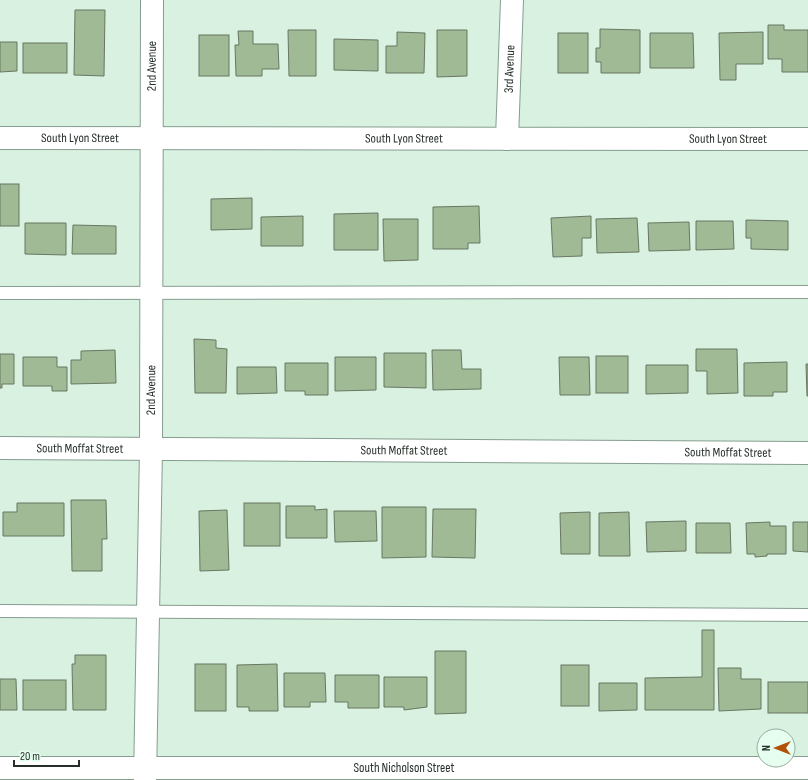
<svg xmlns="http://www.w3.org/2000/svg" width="808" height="780" viewBox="0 0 808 780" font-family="'Sofia Sans Condensed',sans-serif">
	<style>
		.building { fill: #9fba94; stroke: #697763 }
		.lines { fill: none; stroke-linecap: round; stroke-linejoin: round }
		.service-casing { stroke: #869d8f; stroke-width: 14 }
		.minor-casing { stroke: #869d8f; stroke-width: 24 }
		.service { stroke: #fff; stroke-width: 12 }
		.minor { stroke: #fff; stroke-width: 22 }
		.labels { text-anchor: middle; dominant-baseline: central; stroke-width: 3; stroke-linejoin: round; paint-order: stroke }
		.street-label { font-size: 13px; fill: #252e28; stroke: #e5feef }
	</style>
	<rect width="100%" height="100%" fill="#d8f1e1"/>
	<g class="building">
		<polygon points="75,10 105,10 104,76 74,75"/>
		<polygon points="768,25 784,25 784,30 808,30 808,72 782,72 782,59 768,59"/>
		<polygon points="600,29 640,30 640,73 601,73 601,62 596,62 596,48 600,48"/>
		<polygon points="288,30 316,30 316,76 289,76"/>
		<polygon points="437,30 467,30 467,76 437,77"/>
		<polygon points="238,31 253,31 253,44 278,44 279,69 262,69 262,76 236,76 235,45 239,45"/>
		<polygon points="397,32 425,33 424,73 386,73 386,46 397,46"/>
		<polygon points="763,32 763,64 736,64 736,80 720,80 719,33"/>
		<rect x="558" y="33" width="30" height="40"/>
		<polygon points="650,33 693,33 694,68 650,68"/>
		<rect x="199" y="35" width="30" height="41"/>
		<polygon points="334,39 378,40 378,71 334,70"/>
		<polygon points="0,42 17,42 17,71 0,72"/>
		<rect x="23" y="43" width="44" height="30"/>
		<rect x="0" y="184" width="19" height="42"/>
		<polygon points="252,198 252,229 211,230 211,199"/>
		<polygon points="479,206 480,243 468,243 468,249 433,249 433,207"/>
		<polygon points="378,213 378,250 334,250 334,214"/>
		<polygon points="303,216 303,246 261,246 261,217"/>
		<polygon points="591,216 591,238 582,238 582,256 553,257 551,218"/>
		<polygon points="637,218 639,252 597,253 596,219"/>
		<polygon points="383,219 418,219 418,260 384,261"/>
		<polygon points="746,220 788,221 788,250 751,249 751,238 746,238"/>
		<polygon points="696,221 733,221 734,249 696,250"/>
		<polygon points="689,222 690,250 649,251 648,223"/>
		<polygon points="25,223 66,223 66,255 25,254"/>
		<polygon points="73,225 116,226 116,254 72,254"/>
		<polygon points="194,339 216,340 216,348 227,349 226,393 195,393"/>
		<polygon points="696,349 737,349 738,393 707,394 707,371 696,371"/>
		<polygon points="115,350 116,383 71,384 71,360 81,360 81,351"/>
		<polygon points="432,350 461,350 462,369 481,369 481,389 433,390"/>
		<polygon points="384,353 426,353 426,388 384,387"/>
		<polygon points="0,354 14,354 14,384 2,384 2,388 0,388"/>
		<rect x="596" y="356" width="32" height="37"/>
		<polygon points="23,357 57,357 57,367 67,367 67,391 52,391 52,386 23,386"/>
		<polygon points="335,357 376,357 376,390 335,391"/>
		<polygon points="559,357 589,357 590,395 560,395"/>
		<polygon points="787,362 787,392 773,392 773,396 744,396 744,363"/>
		<polygon points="285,363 328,363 328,395 305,395 305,391 285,391"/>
		<polygon points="806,364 808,364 808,396 807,396"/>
		<polygon points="646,365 688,365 688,393 646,394"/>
		<polygon points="237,367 276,367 277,393 237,394"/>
		<polygon points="71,500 106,500 107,539 102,539 102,571 72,571"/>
		<polygon points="17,503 64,503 64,536 3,536 3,512 17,512"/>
		<rect x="244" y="503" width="36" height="43"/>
		<polygon points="286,506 315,506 315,510 327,509 327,538 286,538"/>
		<polygon points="382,507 426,507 426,557 382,558"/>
		<polygon points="433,509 476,509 475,558 432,557"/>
		<polygon points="227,510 229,570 200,571 199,511"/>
		<polygon points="334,511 376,511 377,541 335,542"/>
		<polygon points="590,512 590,554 561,554 560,513"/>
		<polygon points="629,512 630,556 599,556 599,513"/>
		<polygon points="686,521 686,551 647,552 646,522"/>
		<polygon points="770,522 770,526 786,526 786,554 767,554 767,556 755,557 755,554 747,554 746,523"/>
		<polygon points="793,522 808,522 808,552 793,551"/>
		<polygon points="696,523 730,523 731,553 696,553"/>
		<polygon points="702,630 714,630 714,710 645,710 645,678 702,677"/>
		<polygon points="435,651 466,651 466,713 435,714"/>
		<polygon points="75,655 106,655 106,710 73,710 72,664 75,664"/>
		<rect x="195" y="664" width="31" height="47"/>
		<polygon points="277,664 278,711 249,711 249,707 237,707 237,665"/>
		<rect x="561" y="665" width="28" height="41"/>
		<polygon points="718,668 741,668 741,679 761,679 761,709 719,711"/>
		<polygon points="284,673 325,673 326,702 310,702 310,707 284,707"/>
		<polygon points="335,675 379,675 379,708 348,708 348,702 335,702"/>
		<polygon points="384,677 427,677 427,707 404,710 404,707 384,707"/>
		<polygon points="0,679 16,679 17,710 0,710"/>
		<rect x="23" y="680" width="43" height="30"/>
		<rect x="768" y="682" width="40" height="31"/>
		<polygon points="599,683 637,683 637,710 599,711"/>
	</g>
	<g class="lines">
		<g class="service-casing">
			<g id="service">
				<polyline points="0,293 808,292"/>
				<polyline points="0,611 808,615"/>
			</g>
		</g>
		<g class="minor-casing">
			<g id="minor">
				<path id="s1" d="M 0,138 L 808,139"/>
				<path id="s2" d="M 507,139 L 512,0"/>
				<path id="s3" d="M 0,448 L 808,453"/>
				<path id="s4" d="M 0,768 L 808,768"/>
				<path id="s5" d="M 145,780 L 151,449 L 152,0"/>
			</g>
		</g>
		<use href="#service" class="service"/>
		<use href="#minor" class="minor"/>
	</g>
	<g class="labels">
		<g class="street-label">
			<text stroke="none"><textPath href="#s5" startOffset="714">2nd Avenue</textPath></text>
			<text stroke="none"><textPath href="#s2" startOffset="70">3rd Avenue</textPath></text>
			<text stroke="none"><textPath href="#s1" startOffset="80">South Lyon Street</textPath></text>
			<text stroke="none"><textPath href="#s1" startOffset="404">South Lyon Street</textPath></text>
			<text stroke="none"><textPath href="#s1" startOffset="728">South Lyon Street</textPath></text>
			<text stroke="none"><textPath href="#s5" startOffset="390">2nd Avenue</textPath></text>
			<text stroke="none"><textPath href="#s3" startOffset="80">South Moffat Street</textPath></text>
			<text stroke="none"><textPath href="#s3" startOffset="404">South Moffat Street</textPath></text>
			<text stroke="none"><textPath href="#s3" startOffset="728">South Moffat Street</textPath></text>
			<text stroke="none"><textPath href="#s4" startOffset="404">South Nicholson Street</textPath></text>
		</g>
	</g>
	<g transform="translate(776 748) rotate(270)"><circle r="19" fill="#e5feef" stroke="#98ab9f"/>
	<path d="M0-3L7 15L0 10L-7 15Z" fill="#b25209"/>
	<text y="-6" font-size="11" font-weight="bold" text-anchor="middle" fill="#252e28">N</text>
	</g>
	<path d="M14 760v6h65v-6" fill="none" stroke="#252e28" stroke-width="2"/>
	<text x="20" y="760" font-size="12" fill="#252e28" stroke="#e5feef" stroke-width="3" paint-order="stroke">20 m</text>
</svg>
